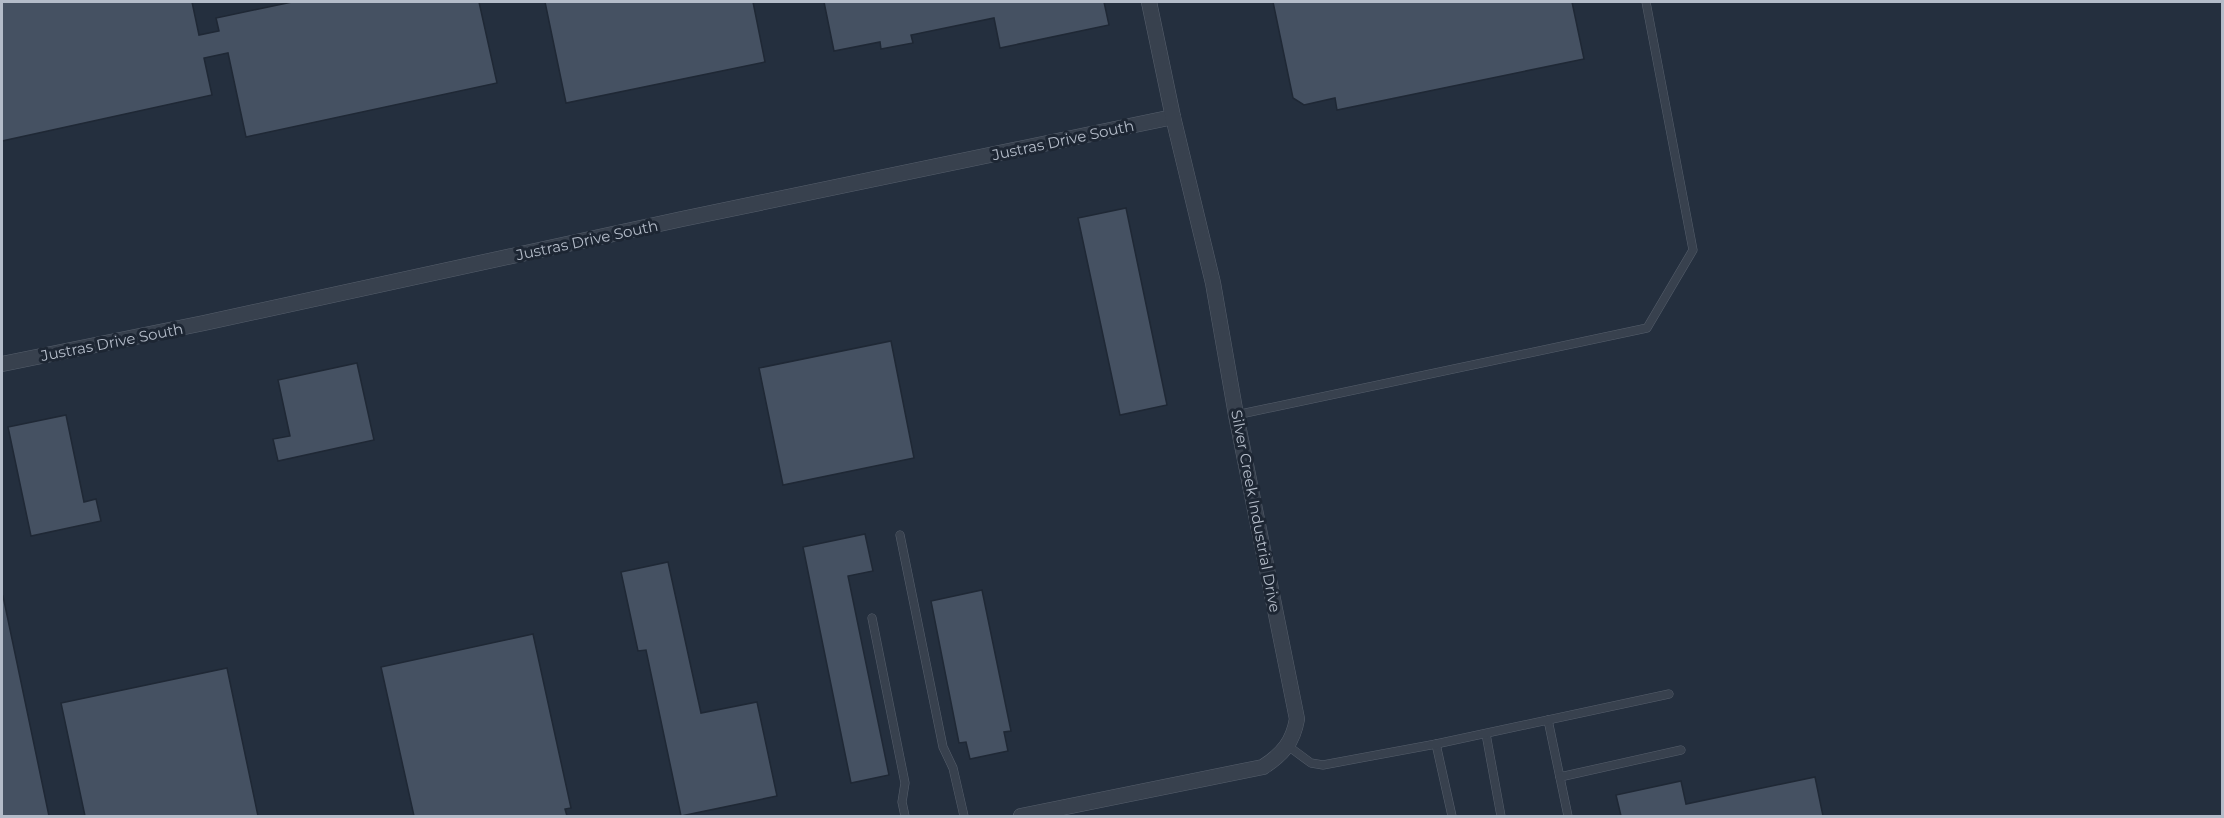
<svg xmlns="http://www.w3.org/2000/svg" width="2224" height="818" viewBox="0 0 2224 818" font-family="Montserrat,sans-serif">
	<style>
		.building { fill: #455162; stroke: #1f2835; stroke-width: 1.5 }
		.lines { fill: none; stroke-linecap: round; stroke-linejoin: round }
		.service-casing { stroke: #565f6c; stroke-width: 9 }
		.minor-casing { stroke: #565f6c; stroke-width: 16 }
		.service { stroke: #38414e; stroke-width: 8 }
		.minor { stroke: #38414e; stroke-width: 15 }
		.labels { text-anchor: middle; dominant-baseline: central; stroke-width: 6; stroke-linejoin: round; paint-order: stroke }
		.street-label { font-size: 15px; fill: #b4bcc9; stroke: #1d2633 }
	</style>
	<rect width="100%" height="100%" fill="#242f3e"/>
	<g class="building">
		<polygon points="2,2 192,2 199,35 219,31 216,18 292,2 479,2 497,83 246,137 228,53 204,58 212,95 2,141"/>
		<polygon points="545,2 753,2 765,62 566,103"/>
		<polygon points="824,2 1104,2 1109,25 1000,48 994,18 911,35 913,43 881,49 880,42 834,51"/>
		<polygon points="1273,2 1572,2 1584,59 1337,110 1335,98 1304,105 1293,98"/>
		<polygon points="1126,208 1167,405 1120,415 1078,218"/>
		<polygon points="891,341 914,458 783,485 759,368"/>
		<polygon points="357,363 374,440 278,461 273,439 290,436 278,380"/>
		<polygon points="66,415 84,502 96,499 101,521 31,536 8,427"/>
		<polygon points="865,534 873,571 848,576 889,775 851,783 803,547"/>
		<polygon points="668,562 701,713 757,702 777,796 681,816 646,650 638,651 621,572"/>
		<polygon points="982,590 1011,731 1004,732 1008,751 970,759 966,742 959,743 931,601"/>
		<polygon points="2,596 3,596 49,816 2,816"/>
		<polygon points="533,634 571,808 565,809 567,816 414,816 381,667"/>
		<polygon points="227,668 258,816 85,816 61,703"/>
		<polygon points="1815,777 1823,816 1621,816 1616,795 1681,781 1686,804"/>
	</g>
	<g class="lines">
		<g class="service-casing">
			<g id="service">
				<polyline points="1236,415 1647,328 1693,250 1646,2"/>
				<polyline points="900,535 943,747 953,768 964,816"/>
				<polyline points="872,618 905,783 902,802 905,816"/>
				<polyline points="1548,720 1568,816"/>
				<polyline points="1486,734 1501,816"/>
				<polyline points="1436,744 1452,816"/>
				<polyline points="1288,746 1311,763 1323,765 1436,744 1669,694"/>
				<polyline points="1560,777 1681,750"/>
			</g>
		</g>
		<g class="minor-casing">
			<g id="minor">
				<polyline points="2,364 204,323 682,219 1173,117"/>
				<path d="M 1021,816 L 1263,767 C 1283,754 1293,742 1297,719 L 1236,415 L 1213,283 L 1173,117 L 1149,2"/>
			</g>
		</g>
		<use href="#service" class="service"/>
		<use href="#minor" class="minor"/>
	</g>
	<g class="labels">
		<g class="street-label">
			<text transform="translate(1063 140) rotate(-12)">Justras Drive South</text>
			<text transform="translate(587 240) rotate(-12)">Justras Drive South</text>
			<text transform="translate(112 342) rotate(-11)">Justras Drive South</text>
			<text transform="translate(1256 511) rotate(79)">Silver Creek Industrial Drive</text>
		</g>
	</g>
	<rect width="2224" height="818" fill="none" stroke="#b4bcc9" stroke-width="6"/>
</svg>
